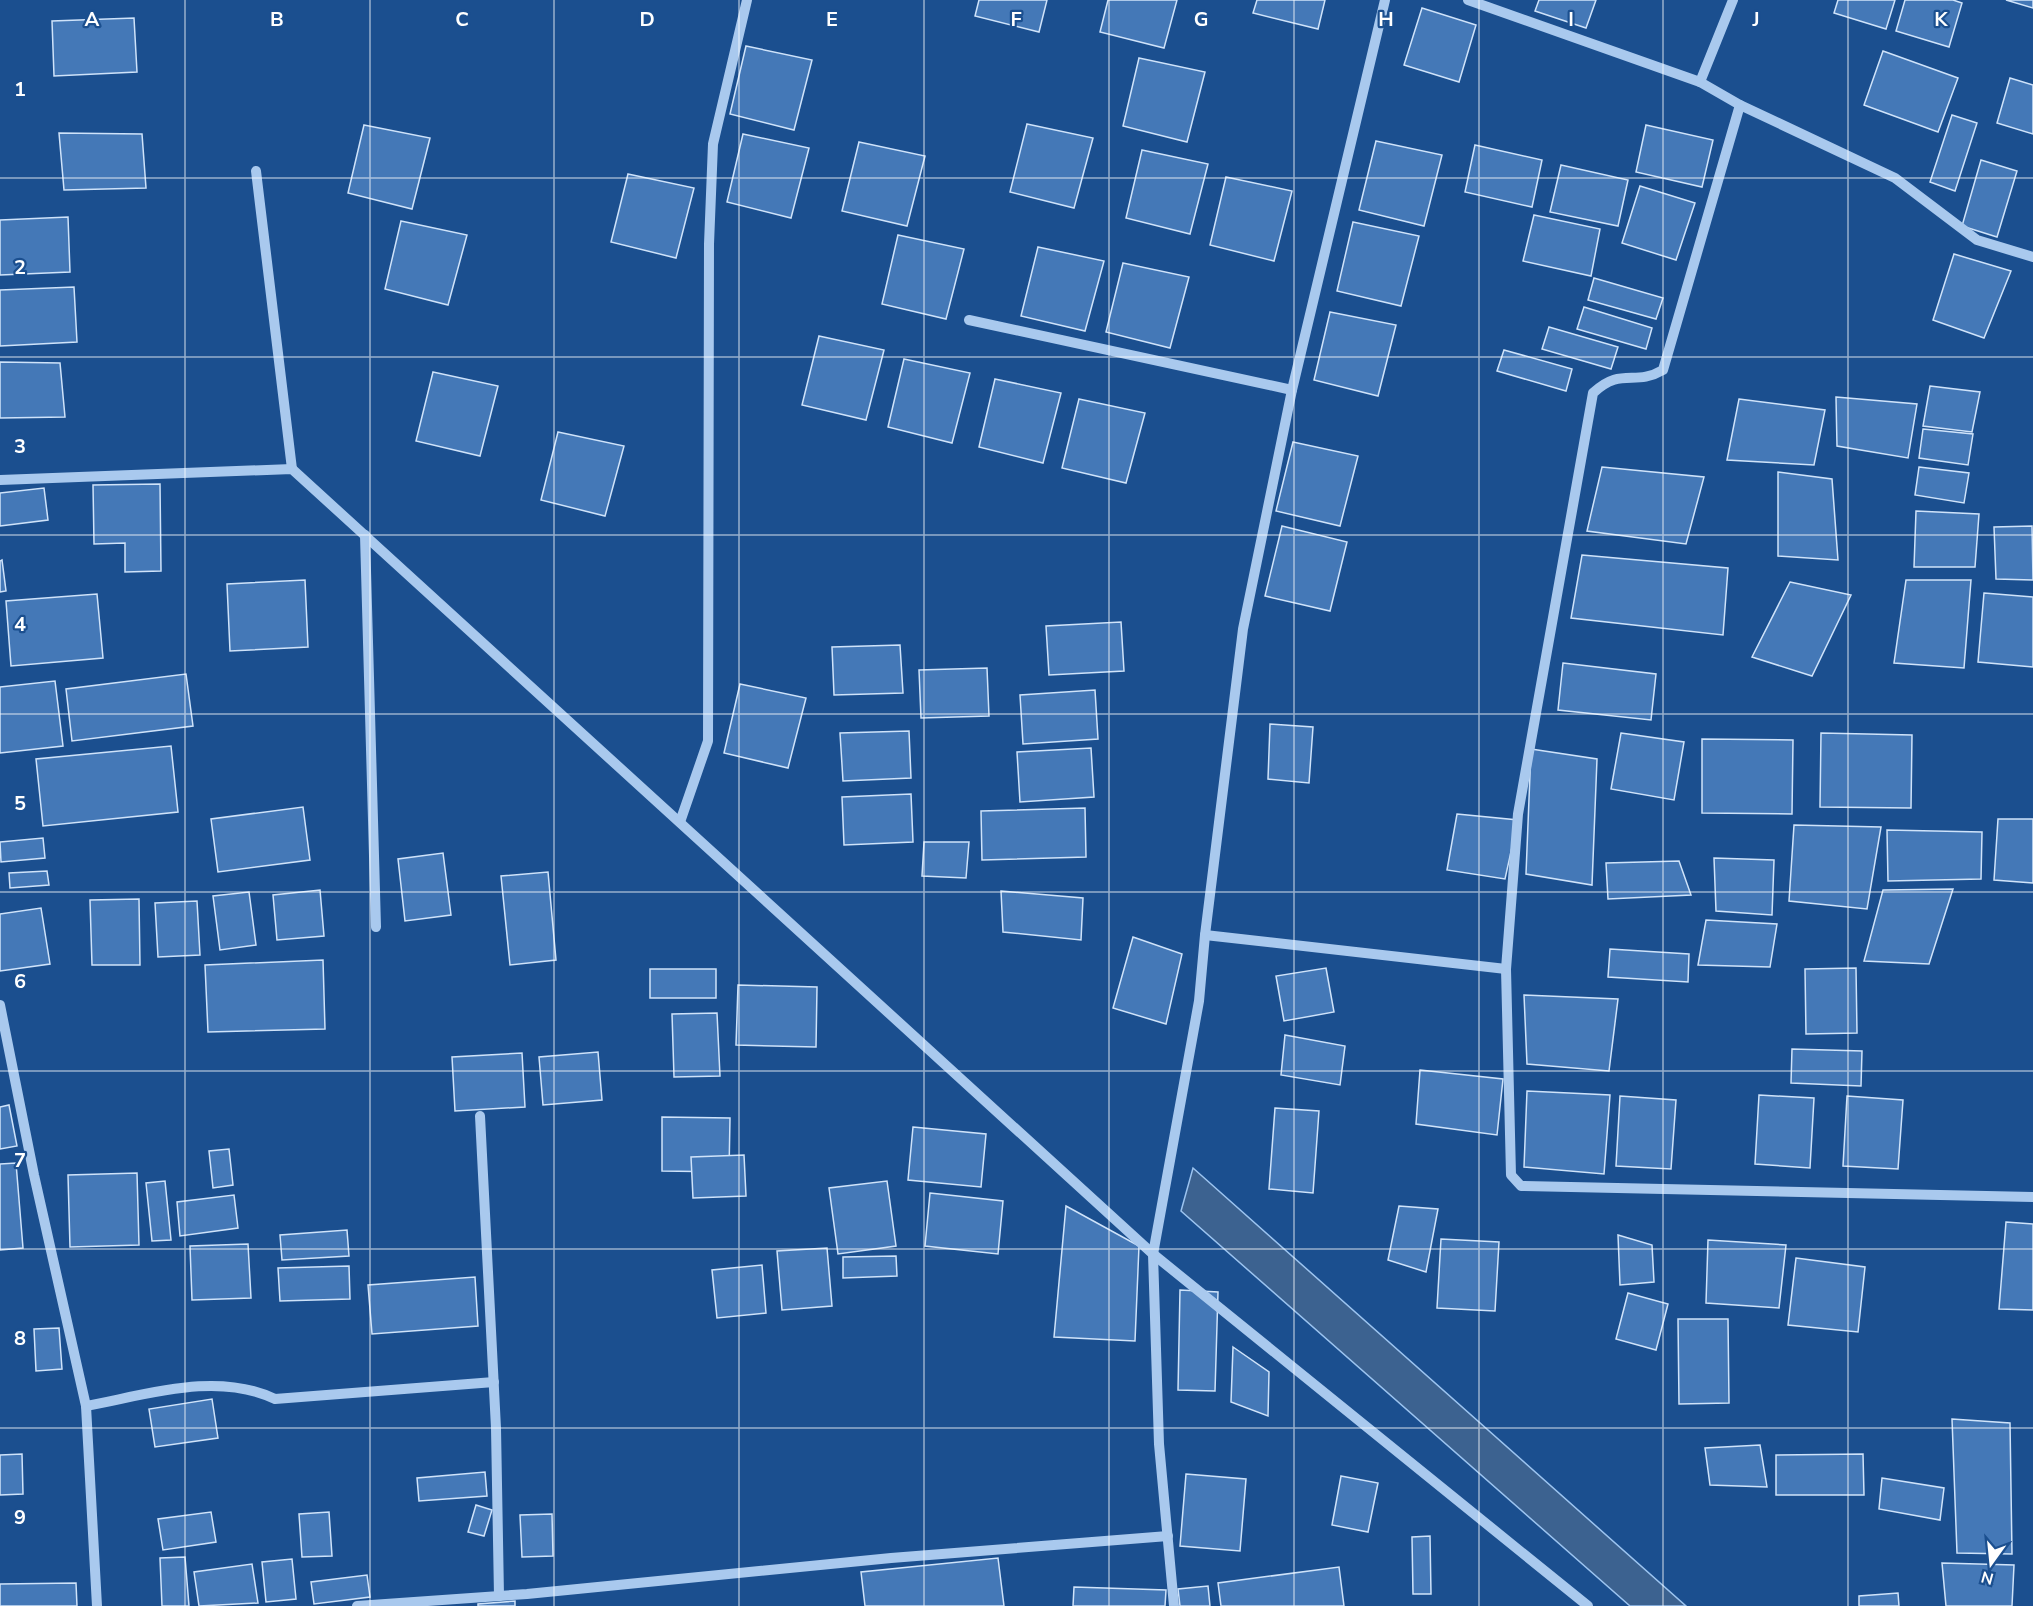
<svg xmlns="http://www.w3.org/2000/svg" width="2033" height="1606" viewBox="0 0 2033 1606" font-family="'Nunito Sans',sans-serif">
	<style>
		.water { fill: #3c6290; stroke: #9cc4f0; stroke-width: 1.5 }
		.building { fill: #4478b7; stroke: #cfe3fa; stroke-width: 1.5 }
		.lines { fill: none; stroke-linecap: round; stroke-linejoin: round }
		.minor { stroke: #a9c9ee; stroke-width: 10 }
		.grid { fill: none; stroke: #fff; stroke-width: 1.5; stroke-opacity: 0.55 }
		.grid-label { font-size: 20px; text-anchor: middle; font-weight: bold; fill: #fff; stroke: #1b4f8f; stroke-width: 4.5; stroke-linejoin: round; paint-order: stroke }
	</style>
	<rect width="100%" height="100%" fill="#1b4f8f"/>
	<polygon class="water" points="1193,1168 1686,1606 1630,1606 1181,1211"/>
	<g class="building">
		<polygon points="979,0 1047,0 1039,32 975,16"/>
		<polygon points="1108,0 1177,0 1164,48 1100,32"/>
		<polygon points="1257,0 1325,0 1318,29 1253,13"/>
		<polygon points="1539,0 1596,0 1586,28 1535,11"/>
		<polygon points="1838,0 1895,0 1886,29 1834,13"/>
		<polygon points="1905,0 1953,0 1962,3 1949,47 1896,31"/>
		<polygon points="2006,0 2033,0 2033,8"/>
		<polygon points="1422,8 1476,25 1459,82 1404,65"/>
		<polygon points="134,18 137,72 54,76 52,21"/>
		<polygon points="746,46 812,60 794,130 730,114"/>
		<polygon points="1883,51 1958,78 1938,132 1864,105"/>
		<polygon points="1139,58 1205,72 1187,142 1123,126"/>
		<polygon points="2010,78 2033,85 2033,134 1997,123"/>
		<polygon points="1952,115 1977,123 1955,191 1930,182"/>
		<polygon points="1027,124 1093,138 1074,208 1010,192"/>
		<polygon points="364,125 430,138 412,209 348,193"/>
		<polygon points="1646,125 1713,140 1702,187 1636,172"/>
		<polygon points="59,133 142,134 146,188 64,190"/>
		<polygon points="743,134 809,148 791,218 727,202"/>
		<polygon points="1376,141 1442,155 1424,226 1359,210"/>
		<polygon points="859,142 925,156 907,226 842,211"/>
		<polygon points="1475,145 1542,160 1532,207 1465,192"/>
		<polygon points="1142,150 1208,164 1190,234 1126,218"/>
		<polygon points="1981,160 2017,171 1997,237 1962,226"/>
		<polygon points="1561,165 1628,180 1618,226 1550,212"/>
		<polygon points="628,174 694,188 676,258 611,242"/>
		<polygon points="1226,177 1292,191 1274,261 1210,245"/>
		<polygon points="1640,186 1695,203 1676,260 1622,243"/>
		<polygon points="1534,215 1600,229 1591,276 1523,261"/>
		<polygon points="68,217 70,272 0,275 0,220"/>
		<polygon points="401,221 467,235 448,305 385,289"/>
		<polygon points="1353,222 1419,236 1401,306 1337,291"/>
		<polygon points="898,235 964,249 946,319 882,304"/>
		<polygon points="1038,247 1104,261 1085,331 1021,316"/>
		<polygon points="1954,254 2011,271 1984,338 1933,320"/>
		<polygon points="1123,263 1189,277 1170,348 1106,332"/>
		<polygon points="1594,278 1663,298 1656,319 1588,300"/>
		<polygon points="74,287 77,342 0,346 0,290"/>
		<polygon points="1584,307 1652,328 1646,349 1577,329"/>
		<polygon points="1330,312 1396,325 1378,396 1314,380"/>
		<polygon points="1549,327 1618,347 1611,369 1542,349"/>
		<polygon points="819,336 884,350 866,420 802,405"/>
		<polygon points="1504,350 1572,369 1566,391 1497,371"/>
		<polygon points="904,359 970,373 952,443 888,427"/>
		<polygon points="0,362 60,363 65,417 0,418"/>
		<polygon points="433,372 498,386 480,456 416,441"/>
		<polygon points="995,379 1061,393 1043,463 979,447"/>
		<polygon points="1930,386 1980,392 1972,432 1923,426"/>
		<polygon points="1836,397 1917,404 1908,458 1837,446"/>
		<polygon points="1079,399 1145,413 1126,483 1062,468"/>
		<polygon points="1739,399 1825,410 1814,465 1727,460"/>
		<polygon points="1923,429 1973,434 1968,465 1919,458"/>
		<polygon points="558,432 624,446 605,516 541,500"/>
		<polygon points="1293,442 1358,456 1340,526 1276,511"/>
		<polygon points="1602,467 1704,477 1686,544 1587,531"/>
		<polygon points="1919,467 1969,473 1964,503 1915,495"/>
		<polygon points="1778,472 1832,479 1838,560 1778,556"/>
		<polygon points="160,484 161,571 125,572 125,543 94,544 93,485"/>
		<polygon points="44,488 48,520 0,526 0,493"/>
		<polygon points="1916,511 1979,514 1975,567 1914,567"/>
		<polygon points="1282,526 1347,542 1330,611 1265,596"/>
		<polygon points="2032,526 2033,580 1996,579 1994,527"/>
		<polygon points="1582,555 1728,568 1723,635 1571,618"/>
		<polygon points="2,560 6,591 0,592 0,561"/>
		<polygon points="305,580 308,647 230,651 227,584"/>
		<polygon points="1906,580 1971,580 1964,668 1894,663"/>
		<polygon points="1790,582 1851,595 1812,676 1752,657"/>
		<polygon points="1984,593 2033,597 2033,667 1978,662"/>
		<polygon points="97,594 103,658 11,666 6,601"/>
		<polygon points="1121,622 1124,671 1049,675 1046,626"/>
		<polygon points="900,645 903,693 834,695 832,647"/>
		<polygon points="1563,663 1656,674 1651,720 1558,710"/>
		<polygon points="987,668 989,716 921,718 919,670"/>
		<polygon points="186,674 193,726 72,741 66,689"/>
		<polygon points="55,681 63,746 0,753 0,687"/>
		<polygon points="740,684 806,698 788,768 724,753"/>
		<polygon points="1095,690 1098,739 1023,744 1020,695"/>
		<polygon points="1270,724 1313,727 1309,783 1268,779"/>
		<polygon points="909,731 911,778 843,781 840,733"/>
		<polygon points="1621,733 1684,742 1674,800 1611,789"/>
		<polygon points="1821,733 1912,735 1911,808 1820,807"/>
		<polygon points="1702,739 1793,740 1792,814 1702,813"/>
		<polygon points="171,746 178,812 43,826 36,759"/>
		<polygon points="1091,748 1094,797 1020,802 1017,752"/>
		<polygon points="1531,749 1597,759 1592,885 1526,874"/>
		<polygon points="911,794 913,842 844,845 842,797"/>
		<polygon points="303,807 310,860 218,872 211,819"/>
		<polygon points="1085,808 1086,857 982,860 981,811"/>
		<polygon points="1457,814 1518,820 1505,879 1447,870"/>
		<polygon points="1998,819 2033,819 2033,883 1994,880"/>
		<polygon points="1794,825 1881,827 1867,909 1789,901"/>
		<polygon points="1887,830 1982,832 1981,879 1888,881"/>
		<polygon points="43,838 45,858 1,862 0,842"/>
		<polygon points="924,842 969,842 966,878 922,876"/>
		<polygon points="443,853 451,915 405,921 398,859"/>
		<polygon points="1714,858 1774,860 1772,915 1716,911"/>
		<polygon points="1679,861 1691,895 1608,899 1606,863"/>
		<polygon points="47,871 49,885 10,888 9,873"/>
		<polygon points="548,872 556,960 510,965 501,876"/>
		<polygon points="1953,889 1929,964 1864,961 1883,890"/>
		<polygon points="320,890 324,936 277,940 273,895"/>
		<polygon points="1001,891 1083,898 1081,940 1003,932"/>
		<polygon points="249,892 256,945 220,950 213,896"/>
		<polygon points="139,899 140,965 92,965 90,900"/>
		<polygon points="197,901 200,955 158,957 155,903"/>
		<polygon points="41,908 50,964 0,971 0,914"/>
		<polygon points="1706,920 1777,924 1770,967 1698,965"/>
		<polygon points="1133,937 1182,954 1166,1024 1113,1008"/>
		<polygon points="1610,949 1689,954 1688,982 1608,977"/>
		<polygon points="323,960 325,1029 208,1032 205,965"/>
		<polygon points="1326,968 1334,1012 1284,1021 1276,976"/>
		<polygon points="1856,968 1857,1033 1806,1034 1805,969"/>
		<rect x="650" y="969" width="66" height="29"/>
		<polygon points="738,985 817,987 816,1047 736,1045"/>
		<polygon points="1524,995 1618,999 1609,1071 1527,1064"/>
		<polygon points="717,1013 720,1076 674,1077 672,1014"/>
		<polygon points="1285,1035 1345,1046 1340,1085 1281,1075"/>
		<polygon points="1792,1049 1862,1051 1861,1086 1791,1083"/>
		<polygon points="598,1052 602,1100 543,1105 539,1057"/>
		<polygon points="522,1053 525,1107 455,1111 452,1057"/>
		<polygon points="1420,1070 1503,1079 1497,1135 1416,1124"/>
		<polygon points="1527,1091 1610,1095 1604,1174 1524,1167"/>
		<polygon points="1759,1095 1814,1098 1810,1168 1755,1164"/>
		<polygon points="1620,1096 1676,1100 1671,1169 1616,1166"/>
		<polygon points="1847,1096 1903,1100 1898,1169 1843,1166"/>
		<polygon points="9,1105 17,1146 0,1149 0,1107"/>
		<polygon points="1275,1108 1319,1111 1313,1193 1269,1189"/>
		<polygon points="662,1117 730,1118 729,1172 662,1171"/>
		<polygon points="913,1127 986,1134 981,1187 908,1180"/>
		<polygon points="229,1149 233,1185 213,1188 209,1151"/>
		<polygon points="744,1155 746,1196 693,1198 691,1157"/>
		<polygon points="16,1163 23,1248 0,1250 0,1164"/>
		<polygon points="137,1173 139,1245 70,1247 68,1175"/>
		<polygon points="165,1181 171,1240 152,1241 146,1183"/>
		<polygon points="887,1181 896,1246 838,1254 829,1188"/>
		<polygon points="930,1193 1003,1201 998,1254 925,1246"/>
		<polygon points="234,1195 238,1228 180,1236 177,1202"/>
		<polygon points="1066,1206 1139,1246 1135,1341 1054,1337"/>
		<polygon points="1399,1206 1438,1209 1426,1272 1388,1260"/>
		<polygon points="2006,1222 2033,1224 2033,1310 1999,1309"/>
		<polygon points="347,1230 349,1256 282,1260 280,1235"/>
		<polygon points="1618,1235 1652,1245 1654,1282 1620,1285"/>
		<polygon points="1441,1239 1499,1242 1495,1311 1437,1308"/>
		<polygon points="1708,1240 1786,1245 1779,1308 1706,1303"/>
		<polygon points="248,1244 251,1298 192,1300 190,1246"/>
		<polygon points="827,1248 832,1306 782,1310 777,1251"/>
		<polygon points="896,1256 897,1276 843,1278 843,1257"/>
		<polygon points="1796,1258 1865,1267 1858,1332 1788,1325"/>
		<polygon points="762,1265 766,1313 717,1318 712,1270"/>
		<polygon points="349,1266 350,1299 280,1301 278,1268"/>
		<polygon points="475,1277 478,1326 372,1334 368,1285"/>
		<polygon points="1180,1290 1218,1292 1215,1391 1178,1390"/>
		<polygon points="1628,1293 1668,1304 1656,1350 1616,1339"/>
		<polygon points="1678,1319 1728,1319 1729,1403 1679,1404"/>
		<polygon points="59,1328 62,1369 36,1371 34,1329"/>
		<polygon points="1233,1347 1269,1372 1268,1416 1231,1402"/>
		<polygon points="212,1399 218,1438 155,1447 149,1409"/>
		<polygon points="1952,1419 2010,1423 2012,1554 1957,1553"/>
		<polygon points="1760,1445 1767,1487 1710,1485 1705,1448"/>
		<polygon points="22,1454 23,1494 0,1495 0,1455"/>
		<polygon points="1863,1454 1864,1495 1776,1495 1776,1455"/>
		<polygon points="485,1472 487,1496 419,1501 417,1478"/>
		<polygon points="1186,1474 1246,1479 1240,1551 1180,1546"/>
		<polygon points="1341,1476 1378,1483 1368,1532 1332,1525"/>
		<polygon points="1882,1478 1944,1488 1940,1520 1879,1509"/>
		<polygon points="476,1505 492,1510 484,1536 468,1532"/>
		<polygon points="211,1512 216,1542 163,1550 158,1519"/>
		<polygon points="329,1512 332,1556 302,1557 299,1514"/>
		<polygon points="552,1514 553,1556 522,1557 520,1515"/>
		<polygon points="1430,1536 1431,1594 1413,1594 1412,1537"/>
		<polygon points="185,1557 189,1606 162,1606 160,1558"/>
		<polygon points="998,1558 1004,1606 865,1606 861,1572"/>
		<polygon points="292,1559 296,1599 266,1602 262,1562"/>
		<polygon points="1942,1563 2014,1565 2012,1606 1946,1606"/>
		<polygon points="252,1564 258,1603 199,1606 194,1572"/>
		<polygon points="1339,1567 1344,1606 1221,1606 1218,1583"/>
		<polygon points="367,1575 370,1597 314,1604 311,1582"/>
		<polygon points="76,1583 77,1606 0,1606 0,1584"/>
		<polygon points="1208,1586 1210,1606 1180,1606 1178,1589"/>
		<polygon points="1074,1587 1166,1590 1165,1606 1073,1606"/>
		<polygon points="1898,1593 1899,1606 1859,1606 1859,1596"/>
		<polygon points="515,1601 515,1606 478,1606 478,1604"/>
	</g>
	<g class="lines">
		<g class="minor">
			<polyline points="1468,0 1700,82 1740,105 1895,178 1977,240 2033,257"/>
			<polyline points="1700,82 1733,0"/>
			<path d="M 1740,105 L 1663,370 C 1634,387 1622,366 1593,393 L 1518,814 L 1506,969 L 1511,1175 L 1521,1186 L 2033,1197"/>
			<polyline points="256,171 292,469"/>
			<polyline points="969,320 1292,390"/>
			<polyline points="0,480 292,469 1153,1254 1588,1606"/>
			<polyline points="365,535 376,927"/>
			<polyline points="680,822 708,741 709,244 713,144 747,0"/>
			<polyline points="1205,935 1506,969"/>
			<polyline points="0,1005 34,1175 86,1406 97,1606"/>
			<polyline points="480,1116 496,1428 499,1596"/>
			<path d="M 86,1406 C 146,1395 217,1371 275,1399 L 494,1382"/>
			<polyline points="357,1606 527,1594 891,1558 1168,1536"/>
			<polyline points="1174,1606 1159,1444 1153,1254 1199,1001 1205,935 1243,629 1292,390 1385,0"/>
		</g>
	</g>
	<path class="grid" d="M 185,0 L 185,1606M 370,0 L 370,1606M 554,0 L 554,1606M 739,0 L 739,1606M 924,0 L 924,1606M 1109,0 L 1109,1606M 1294,0 L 1294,1606M 1479,0 L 1479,1606M 1663,0 L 1663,1606M 1848,0 L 1848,1606M 0,178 L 2033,178M 0,357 L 2033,357M 0,535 L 2033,535M 0,714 L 2033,714M 0,892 L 2033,892M 0,1071 L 2033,1071M 0,1249 L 2033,1249M 0,1428 L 2033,1428"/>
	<g class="grid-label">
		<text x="92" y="26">A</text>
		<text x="277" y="26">B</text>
		<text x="462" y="26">C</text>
		<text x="647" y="26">D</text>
		<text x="832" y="26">E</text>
		<text x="1016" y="26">F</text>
		<text x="1201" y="26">G</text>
		<text x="1386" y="26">H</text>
		<text x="1571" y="26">I</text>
		<text x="1756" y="26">J</text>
		<text x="1941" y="26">K</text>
		<text x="20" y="96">1</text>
		<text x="20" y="274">2</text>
		<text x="20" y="453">3</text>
		<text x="20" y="631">4</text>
		<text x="20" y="810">5</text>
		<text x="20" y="988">6</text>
		<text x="20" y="1167">7</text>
		<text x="20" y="1345">8</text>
		<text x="20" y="1524">9</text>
	</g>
	<g transform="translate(1991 1564) rotate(195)" stroke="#1b4f8f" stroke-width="4.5" paint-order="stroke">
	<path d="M0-4.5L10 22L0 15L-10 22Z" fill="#ffffff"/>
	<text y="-9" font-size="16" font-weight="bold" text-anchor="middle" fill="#ffffff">N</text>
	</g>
</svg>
